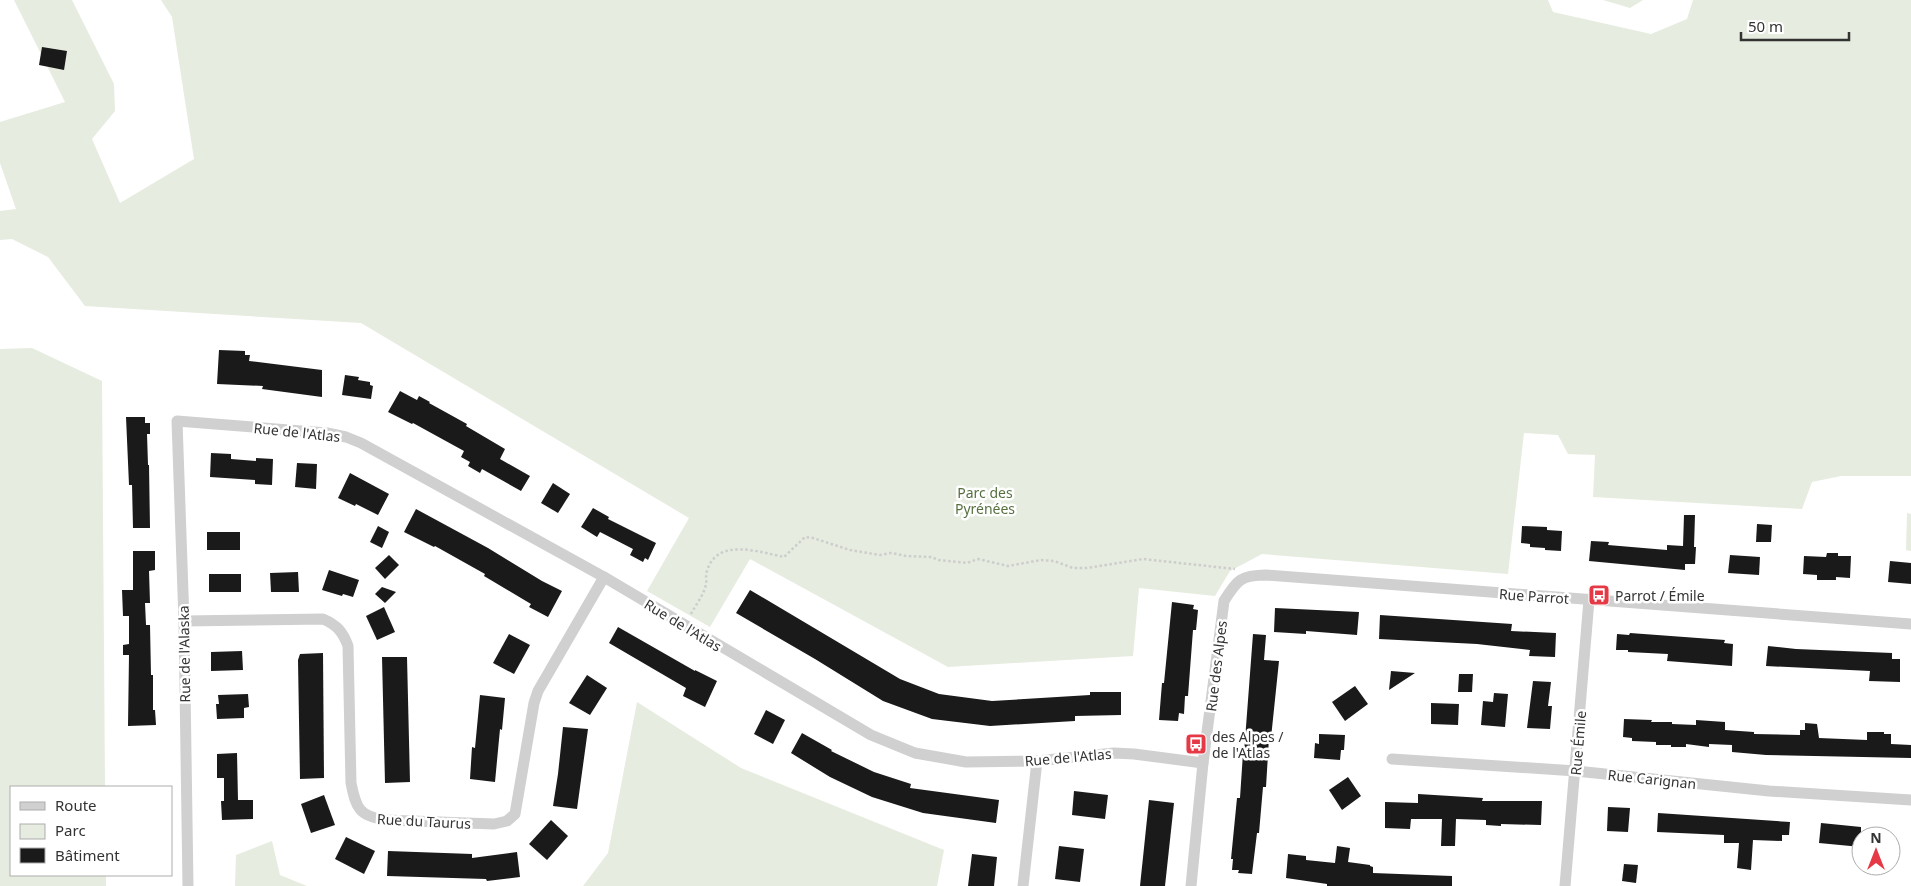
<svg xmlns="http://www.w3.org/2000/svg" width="1911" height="886" viewBox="0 0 1911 886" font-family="'Noto Sans',sans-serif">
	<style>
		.green { fill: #e6ecdf }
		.building { fill: #1a1a1a }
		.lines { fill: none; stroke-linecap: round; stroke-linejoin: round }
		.path { stroke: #cdcdcd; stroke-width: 2.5; stroke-dasharray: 2.5 2.5; stroke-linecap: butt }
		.street { stroke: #d0d0d0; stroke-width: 11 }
		.labels { text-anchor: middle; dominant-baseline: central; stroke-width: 5; stroke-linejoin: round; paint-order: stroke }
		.street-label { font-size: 14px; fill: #333; stroke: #fff }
		.park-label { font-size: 14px; fill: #56703f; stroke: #fff }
		.poi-label { font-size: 14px; fill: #333; stroke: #fff; text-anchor: start }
	</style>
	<rect width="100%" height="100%" fill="#fff"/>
	<g class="green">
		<polygon points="14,0 72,0 114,84 115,111 92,139 120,203 194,159 172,17 161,0 1548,0 1553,12 1651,34 1687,19 1693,0 1911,0 1911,476 1841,476 1812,482 1802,509 1593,497 1595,455 1568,454 1558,435 1524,433 1508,574 1262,554 1230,571 1215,596 1139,588 1133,656 948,667 750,559 710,627 647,591 689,518 361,323 85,306 48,257 12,239 0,240 0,211 16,209 0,163 0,122 65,102"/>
		<polygon points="1603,0 1643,0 1630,8"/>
		<polygon points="32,348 102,381 105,787 11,787 11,875 106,875 106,886 0,886 0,349"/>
		<polygon points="1907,513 1911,514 1911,551 1906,550"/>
		<polygon points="637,702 741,768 944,850 937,886 583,886 608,853"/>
		<polygon points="272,841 280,875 307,886 235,886 236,855"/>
	</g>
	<g class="building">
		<polygon points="42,47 67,51 64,70 39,65"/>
		<polygon points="219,350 245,351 245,355 250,355 249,361 322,370 322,397 262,389 263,386 217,384"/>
		<polygon points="345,375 359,377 358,380 370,382 370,385 373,386 371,399 342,395"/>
		<polygon points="400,391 417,400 419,396 430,402 429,403 467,424 466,426 505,449 500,459 530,476 521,491 482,469 480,473 468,466 470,462 461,457 464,451 413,423 412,424 388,412"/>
		<polygon points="126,417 145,417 145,423 150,423 150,434 147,434 148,465 149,465 150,528 133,528 132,485 129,485"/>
		<polygon points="211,453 231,454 231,459 256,461 256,458 273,459 272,485 255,484 255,480 210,477"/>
		<polygon points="297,463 317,464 316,489 295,487"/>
		<polygon points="350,473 389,494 378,515 356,504 355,506 338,498"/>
		<polygon points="553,483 570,494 558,513 541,503"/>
		<polygon points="593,508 609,517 608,519 656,543 648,560 645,558 643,562 630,555 633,549 600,532 597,537 581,527"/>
		<polygon points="416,509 488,548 542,581 562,591 548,617 529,607 531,604 484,576 485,574 435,546 434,547 404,532"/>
		<polygon points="1684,515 1695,515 1694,547 1696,547 1695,564 1685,564 1685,570 1589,561 1591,541 1609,542 1608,545 1667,550 1667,545 1683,546"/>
		<polygon points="1757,524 1772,525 1771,542 1756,542"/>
		<polygon points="378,526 389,532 382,548 370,542"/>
		<polygon points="1522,526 1547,527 1547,530 1562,531 1561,551 1545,550 1545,548 1530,547 1530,544 1521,543"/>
		<rect x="207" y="532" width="33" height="18"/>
		<polygon points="133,551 155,551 155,570 149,571 150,603 145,603 146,625 150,625 151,675 153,675 153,710 155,710 156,725 128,726 129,655 123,655 123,645 129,644 129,616 123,616 122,590 133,590"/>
		<polygon points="1827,553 1838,553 1838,556 1851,556 1850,578 1836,577 1836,580 1817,580 1817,575 1803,574 1804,556 1826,557"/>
		<polygon points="389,555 399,565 385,579 375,568"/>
		<polygon points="1730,555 1760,557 1759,575 1728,573"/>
		<polygon points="1890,561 1911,563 1911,584 1888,582"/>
		<polygon points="329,570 359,580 353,597 343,594 342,596 322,590"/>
		<polygon points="298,572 299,592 271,592 270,573"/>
		<rect x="209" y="574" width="32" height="18"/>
		<polygon points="382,587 396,592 385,603 375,594"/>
		<polygon points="750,590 900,679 939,694 992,701 1090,695 1090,692 1121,692 1121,715 1075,716 1075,721 990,726 932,719 883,701 815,659 736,613"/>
		<polygon points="1172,602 1194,605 1193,609 1198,610 1196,630 1193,630 1188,696 1185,696 1184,714 1179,713 1178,721 1159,720 1162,683 1164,683"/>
		<polygon points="384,607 395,632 377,640 366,616"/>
		<polygon points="1275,608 1359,612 1357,635 1306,631 1306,634 1274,632"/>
		<polygon points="1380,615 1512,624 1511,631 1556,633 1555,657 1529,656 1530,650 1477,644 1379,639"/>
		<polygon points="618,627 695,671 695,670 717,681 705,707 683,696 686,688 609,643"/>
		<polygon points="1630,633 1725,640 1724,643 1733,644 1732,666 1667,661 1668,654 1628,652 1628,650 1616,650 1617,634 1629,635"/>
		<polygon points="509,634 530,645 514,674 493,663"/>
		<polygon points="1253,634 1266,635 1264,660 1279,661 1271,738 1269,738 1266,787 1263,787 1259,833 1257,833 1252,874 1238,873 1239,870 1232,870 1233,859 1231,859 1237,798 1240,798 1243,753 1244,753"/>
		<polygon points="1768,646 1796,649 1892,653 1892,659 1900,659 1900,682 1869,681 1870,671 1766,666"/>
		<polygon points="242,651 243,670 211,671 211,652"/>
		<polygon points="323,653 324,778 300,779 298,660 300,654"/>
		<polygon points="382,657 407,657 410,782 385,783"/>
		<polygon points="1391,671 1415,673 1389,690"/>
		<polygon points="1459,674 1473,674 1472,692 1458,692"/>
		<polygon points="587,675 607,688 590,715 569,703"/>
		<polygon points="1533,681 1551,682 1548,706 1552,706 1550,729 1527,728"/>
		<polygon points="1355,686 1368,704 1345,721 1332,702"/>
		<polygon points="1494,693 1508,694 1505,727 1481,725 1483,701 1493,702"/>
		<polygon points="248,694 249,707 244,708 244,718 217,719 216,704 219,704 218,695"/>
		<polygon points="480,695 505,698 502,730 500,729 495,782 470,779 472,747 475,748"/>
		<polygon points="1431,703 1459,704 1458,725 1431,724"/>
		<polygon points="766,710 785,720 773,744 754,734"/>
		<polygon points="1624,719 1652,720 1651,722 1672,722 1672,724 1696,725 1696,720 1725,722 1725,730 1754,732 1754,734 1800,735 1800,730 1805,730 1805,723 1817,724 1819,738 1867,740 1867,732 1884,732 1884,734 1891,734 1891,744 1911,745 1911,758 1766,755 1732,752 1732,745 1709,744 1709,747 1686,744 1686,747 1671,747 1671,745 1656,745 1656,742 1632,741 1632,738 1623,737"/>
		<polygon points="563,727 588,729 577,809 553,806 558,774"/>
		<polygon points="802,733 832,750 831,751 874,772 911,784 910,788 999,800 996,823 923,813 872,797 830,777 791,753"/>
		<polygon points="1319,734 1345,735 1344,750 1341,750 1340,760 1314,758 1315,743 1319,744"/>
		<polygon points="237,753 238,800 253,800 253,819 222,820 221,801 224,801 224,778 217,778 217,754"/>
		<polygon points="1348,777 1361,796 1342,810 1329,790"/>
		<polygon points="1074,791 1108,795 1105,819 1072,815"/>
		<polygon points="1418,794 1483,798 1482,801 1542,801 1541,825 1501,824 1501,826 1486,825 1486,820 1456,819 1455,846 1441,846 1442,819 1411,819 1410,829 1385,828 1385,802 1418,803"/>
		<polygon points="324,795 335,825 311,833 301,804"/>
		<polygon points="1149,800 1174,803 1165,886 1140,886"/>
		<polygon points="1608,807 1630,808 1628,832 1607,831"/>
		<polygon points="1658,813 1790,822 1789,835 1782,835 1782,841 1753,840 1751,870 1737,868 1739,843 1724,843 1724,835 1657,832"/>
		<polygon points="551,820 568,836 547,860 529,844"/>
		<polygon points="1821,823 1861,827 1861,847 1819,843"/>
		<polygon points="346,837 375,851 364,874 335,859"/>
		<polygon points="1059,846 1084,849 1080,882 1055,879"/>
		<polygon points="1337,846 1350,848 1348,862 1370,865 1370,866 1373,867 1373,873 1452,876 1452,886 1327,886 1327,884 1286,878 1288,854 1306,856 1306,860 1335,863"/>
		<polygon points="388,851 472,854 472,858 517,852 520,877 487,881 486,879 387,876"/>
		<polygon points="972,854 997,857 994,886 968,886"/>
		<polygon points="1624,864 1638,865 1636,883 1622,881"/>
	</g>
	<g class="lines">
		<path class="path" d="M 691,614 C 696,604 705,594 706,583 C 707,579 705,575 707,571 C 717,537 759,552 784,557 L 805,537 L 813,538 L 850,550 L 880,555 L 891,553 L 906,556 L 931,557 L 939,560 L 967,563 L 978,559 L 1008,566 L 1041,560 L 1054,561 L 1073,568 L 1087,568 L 1143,559 L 1235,569"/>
		<g class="street">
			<path d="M 184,621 L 323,619 C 337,625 343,632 348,646 L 351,783 C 356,808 359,816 385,820 L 494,824 L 507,821 L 515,814 L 534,703 L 538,691 L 604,577"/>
			<polyline points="1392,759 1576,771 1769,791 1911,800"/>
			<polyline points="188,886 184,621 177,421 327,433 346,437 361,443 604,577 871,735 915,753 966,762 1037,761 1114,753 1134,754 1203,763"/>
			<polyline points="1023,886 1037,761"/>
			<path d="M 1191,886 L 1203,763 L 1224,601 C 1237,580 1241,575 1266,575 L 1911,624"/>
			<polyline points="1565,886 1589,600"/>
		</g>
	</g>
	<defs>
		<g id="bus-square" transform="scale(1.125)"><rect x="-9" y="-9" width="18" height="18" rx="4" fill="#e63946" stroke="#fff"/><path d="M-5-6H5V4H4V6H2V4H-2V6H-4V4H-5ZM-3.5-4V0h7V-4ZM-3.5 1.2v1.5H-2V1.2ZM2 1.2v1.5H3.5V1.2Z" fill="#fff"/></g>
	</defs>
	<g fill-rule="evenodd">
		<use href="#bus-square" x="1599" y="595"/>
		<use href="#bus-square" x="1196" y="744"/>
	</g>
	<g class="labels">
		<g class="street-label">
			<text transform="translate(297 432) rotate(6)">Rue de l'Atlas</text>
			<text transform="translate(1534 596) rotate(4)">Rue Parrot</text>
			<text transform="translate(683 625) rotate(31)">Rue de l'Atlas</text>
			<text transform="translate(184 654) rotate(-91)">Rue de l'Alaska</text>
			<text transform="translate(1216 666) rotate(-83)">Rue des Alpes</text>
			<text transform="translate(1578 743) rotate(-85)">Rue Émile</text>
			<text transform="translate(1068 757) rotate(-5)">Rue de l'Atlas</text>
			<text transform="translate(1652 779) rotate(6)">Rue Carignan</text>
			<text transform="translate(424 821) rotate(3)">Rue du Taurus</text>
		</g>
		<g class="park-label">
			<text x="985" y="492">Parc des<tspan x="985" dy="16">Pyrénées</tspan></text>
		</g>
		<g class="poi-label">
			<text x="1615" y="595">Parrot / Émile</text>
			<text x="1212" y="736">des Alpes /<tspan x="1212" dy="16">de l'Atlas</tspan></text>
		</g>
	</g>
	<rect x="10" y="786" width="162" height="90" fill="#ffffff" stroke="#adadad"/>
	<rect x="20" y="802" width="25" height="8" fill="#d0d0d0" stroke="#adadad"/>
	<text x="55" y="811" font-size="15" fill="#333333">Route</text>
	<rect x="20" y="824" width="25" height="15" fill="#e6ecdf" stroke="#adadad"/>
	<text x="55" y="836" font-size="15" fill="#333333">Parc</text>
	<rect x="20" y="848" width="25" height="15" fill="#1a1a1a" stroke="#adadad"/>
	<text x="55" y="861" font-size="15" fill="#333333">Bâtiment</text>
	<g transform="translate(1876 851)"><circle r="24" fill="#ffffff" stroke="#adadad"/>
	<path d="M0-4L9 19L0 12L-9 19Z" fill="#e63946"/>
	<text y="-8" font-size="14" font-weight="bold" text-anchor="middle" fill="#333333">N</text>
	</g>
	<path d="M1741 32v8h108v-8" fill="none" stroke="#333333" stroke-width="2.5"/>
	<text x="1748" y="32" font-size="15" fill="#333333" stroke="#ffffff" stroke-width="4" paint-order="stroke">50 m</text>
</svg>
